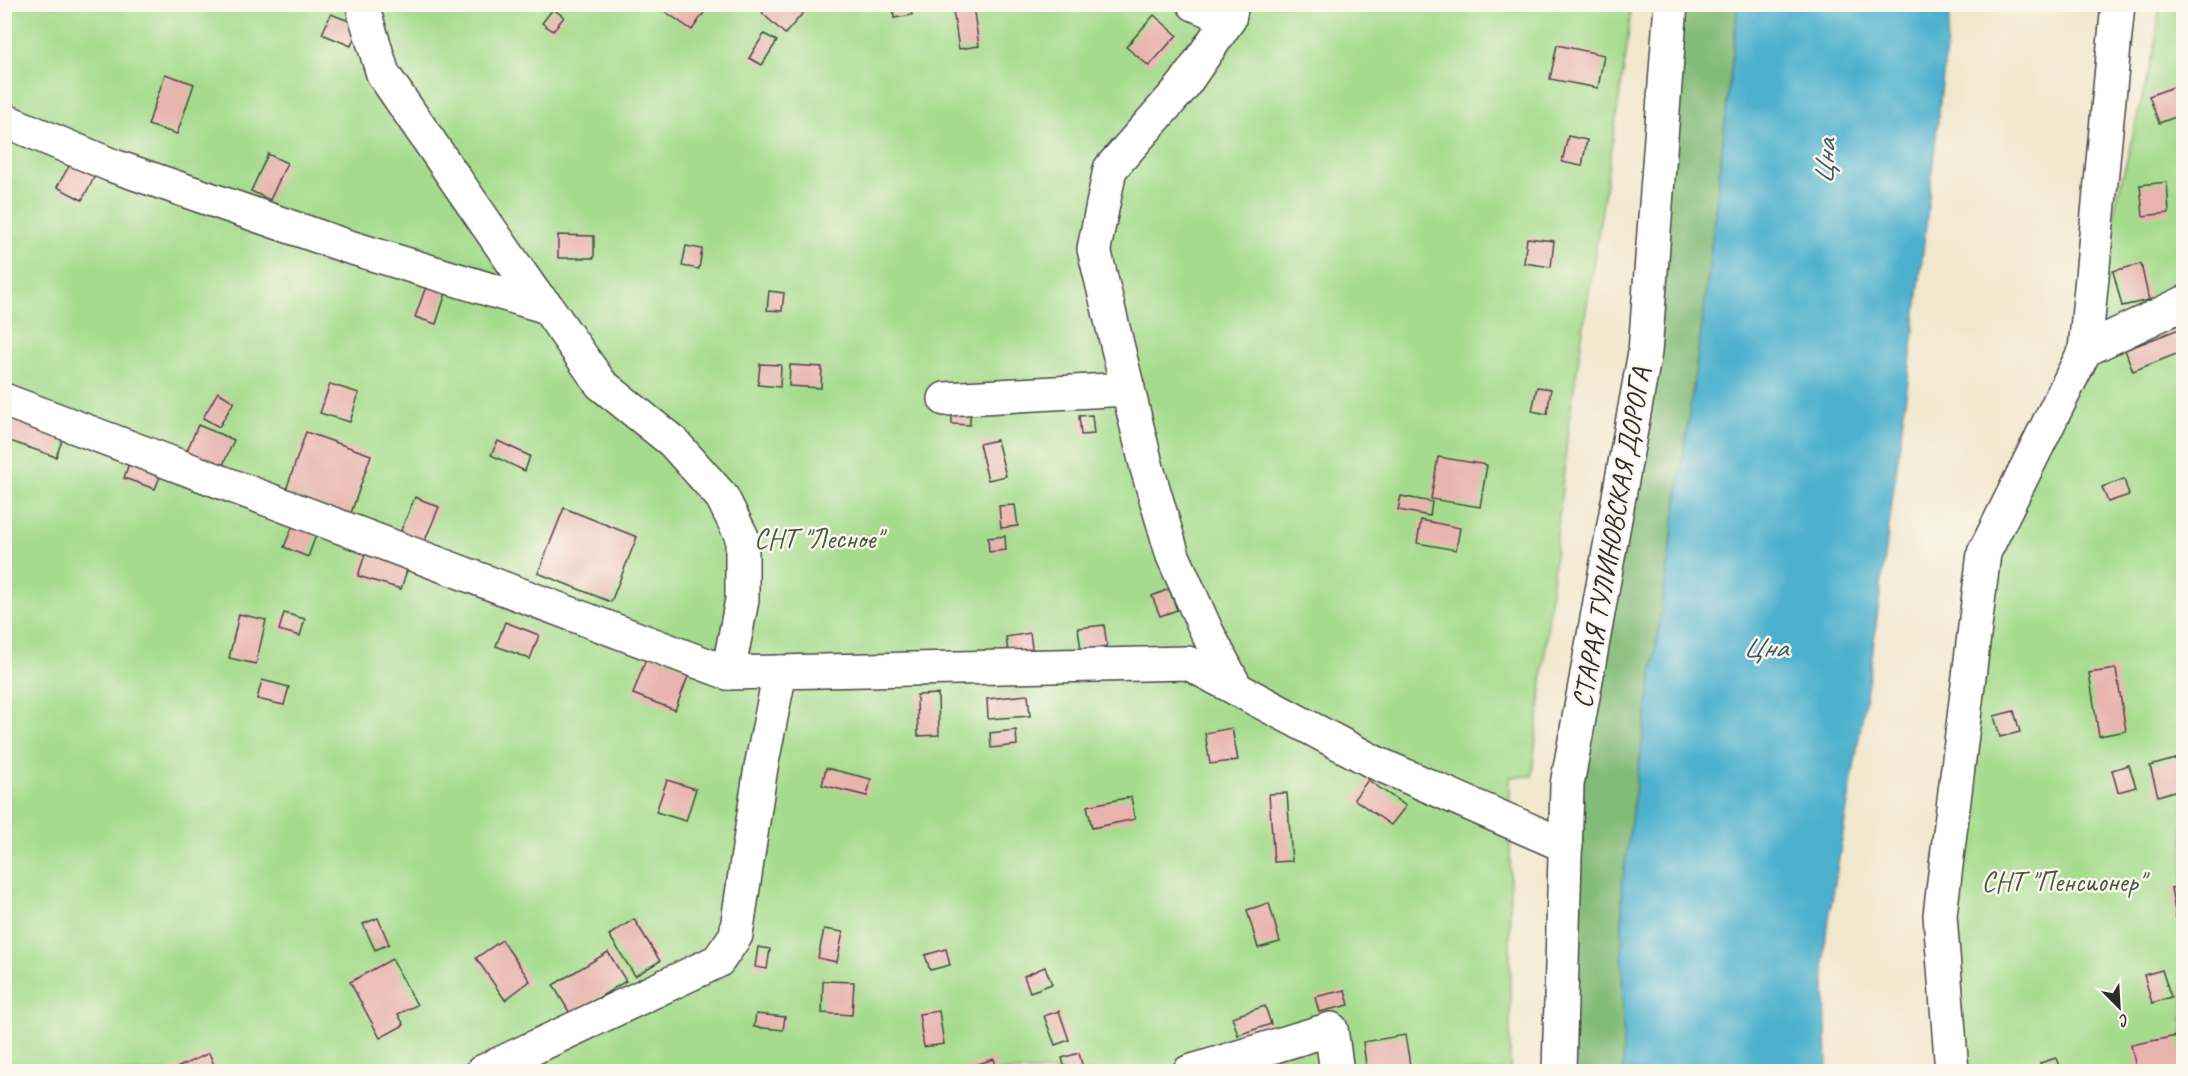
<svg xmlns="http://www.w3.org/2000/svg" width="2188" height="1076" viewBox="0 0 2188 1076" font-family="Caveat,sans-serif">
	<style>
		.green { fill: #a4db8c; stroke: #68835c; stroke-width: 1.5 }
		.forest { fill: #83bb78; stroke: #577352; stroke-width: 1.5 }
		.water { fill: #4eb1cd; stroke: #3c6e7c; stroke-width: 1.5 }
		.building { fill: #e8b4ad }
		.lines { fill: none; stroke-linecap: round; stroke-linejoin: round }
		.minor-casing { stroke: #494743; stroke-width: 36 }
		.minor { stroke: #fff; stroke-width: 33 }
		.labels { text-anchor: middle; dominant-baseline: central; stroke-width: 5; stroke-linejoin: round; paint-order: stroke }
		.park-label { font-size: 28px; fill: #495743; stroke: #fbf7ec }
		.street-label { font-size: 28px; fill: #2b2b2b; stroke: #fbf7ec }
		.water-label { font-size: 30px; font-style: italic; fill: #375a64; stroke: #fbf7ec }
	</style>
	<rect width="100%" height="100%" fill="#fbf7ec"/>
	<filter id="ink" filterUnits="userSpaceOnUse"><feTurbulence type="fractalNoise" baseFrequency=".0167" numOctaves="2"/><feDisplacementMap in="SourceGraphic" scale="12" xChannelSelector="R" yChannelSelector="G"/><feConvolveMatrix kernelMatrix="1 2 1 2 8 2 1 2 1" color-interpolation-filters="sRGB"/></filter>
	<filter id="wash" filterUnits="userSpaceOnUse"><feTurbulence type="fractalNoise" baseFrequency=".008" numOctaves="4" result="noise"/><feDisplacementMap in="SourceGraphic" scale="24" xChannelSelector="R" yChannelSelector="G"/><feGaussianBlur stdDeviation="1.35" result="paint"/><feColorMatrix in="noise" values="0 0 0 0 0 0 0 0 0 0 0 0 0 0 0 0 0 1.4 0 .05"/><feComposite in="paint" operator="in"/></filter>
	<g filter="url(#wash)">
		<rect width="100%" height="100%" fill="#f1e7cd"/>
		<g class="green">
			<polygon points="5,5 1631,5 1627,48 1569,420 1532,776 1510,777 1510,1071 5,1072"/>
			<polygon points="2160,5 2183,5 2183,1071 1970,1071 1941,877 1983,606 2057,380 2083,335 2155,47"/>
		</g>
		<polygon class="forest" points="1670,5 1738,5 1704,311 1622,884 1623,1071 1568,1072 1568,897"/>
		<polygon class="water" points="1738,5 1951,5 1910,365 1870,671 1824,948 1827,1071 1623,1071 1622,884 1704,311"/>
		<g id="blocks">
			<g class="building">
				<polygon points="654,4 710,4 692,30"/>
				<polygon points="769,4 795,4 804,12 785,34 762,13"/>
				<polygon points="893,4 910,4 912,15 894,18"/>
				<polygon points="973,6 979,46 959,49 953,10"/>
				<polygon points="553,9 564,17 553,31 542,23"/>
				<polygon points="331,14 359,25 351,46 322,34"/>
				<polygon points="1154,15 1177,35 1149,66 1126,47"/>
				<polygon points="764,34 777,41 762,65 749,58"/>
				<polygon points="1557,45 1604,55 1598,88 1550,79"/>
				<polygon points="165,74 194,84 177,134 148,125"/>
				<polygon points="2184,83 2184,114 2159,123 2149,96"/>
				<polygon points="1568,136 1587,140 1582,166 1562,162"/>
				<polygon points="268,154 287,163 270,200 251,191"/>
				<polygon points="72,161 96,174 82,200 57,187"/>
				<polygon points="2167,182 2169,213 2143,216 2140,185"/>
				<polygon points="558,235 594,236 594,258 558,258"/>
				<polygon points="1527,238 1554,241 1551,267 1524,263"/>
				<polygon points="686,246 702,249 699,269 682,266"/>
				<polygon points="2141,264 2149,300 2122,306 2113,271"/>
				<polygon points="428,281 448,287 436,324 415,317"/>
				<polygon points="769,291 784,293 782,311 767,310"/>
				<polygon points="2179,329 2184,340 2184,351 2133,371 2125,350"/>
				<polygon points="760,364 781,365 780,387 758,385"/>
				<polygon points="790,365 822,367 821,388 789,386"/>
				<polygon points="330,384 359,393 350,422 320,413"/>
				<polygon points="1537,387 1551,389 1547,414 1532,411"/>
				<polygon points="218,392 234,402 219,427 203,418"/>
				<polygon points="952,410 970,410 970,425 952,424"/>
				<polygon points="1092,415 1094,434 1081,435 1079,416"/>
				<polygon points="10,416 64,435 56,457 4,439 4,431"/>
				<polygon points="198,425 234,440 222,467 186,453"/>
				<polygon points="306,432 371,455 350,516 285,493"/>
				<polygon points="997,440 1006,476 988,480 979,444"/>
				<polygon points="498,441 530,456 525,471 491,455"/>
				<polygon points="1438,457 1487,465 1480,507 1431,499"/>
				<polygon points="130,460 162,472 155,489 124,478"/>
				<polygon points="2124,479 2129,495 2108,502 2102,487"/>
				<polygon points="1401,496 1432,502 1430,516 1398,510"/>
				<polygon points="415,497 439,507 423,545 399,535"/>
				<polygon points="1015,505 1018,526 1001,528 999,506"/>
				<polygon points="564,508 637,537 611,602 538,573"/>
				<polygon points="296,518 319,527 308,557 284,547"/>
				<polygon points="1421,520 1460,528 1456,550 1417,543"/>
				<polygon points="1005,536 1006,550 989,552 988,538"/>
				<polygon points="365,554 408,567 401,589 358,576"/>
				<polygon points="1169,589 1177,610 1160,616 1152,596"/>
				<polygon points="284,613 305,619 300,636 279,630"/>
				<polygon points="239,614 266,620 256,664 229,658"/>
				<polygon points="505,622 539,635 530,659 496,646"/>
				<polygon points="1104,625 1107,646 1081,650 1078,628"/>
				<polygon points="1030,633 1033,655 1009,658 1006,637"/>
				<polygon points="648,653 691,669 675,710 633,694"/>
				<polygon points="2116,669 2126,731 2099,736 2089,673"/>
				<polygon points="262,680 289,687 284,705 257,699"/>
				<polygon points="938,694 939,735 918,736 917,695"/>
				<polygon points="1028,695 1030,716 988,719 987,699"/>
				<polygon points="2014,711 2020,732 2000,737 1994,716"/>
				<polygon points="1232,728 1238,760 1210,764 1205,733"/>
				<polygon points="1016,730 1017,745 991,748 990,733"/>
				<polygon points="2179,758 2184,775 2184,788 2158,796 2150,766"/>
				<polygon points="2129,765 2136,787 2118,792 2112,770"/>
				<polygon points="826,768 871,779 867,796 822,785"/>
				<polygon points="667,780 696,789 686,821 656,812"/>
				<polygon points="1368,780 1406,806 1391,825 1354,799"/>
				<polygon points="1287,793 1292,861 1274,862 1269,794"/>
				<polygon points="1131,797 1135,819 1092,828 1087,806"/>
				<polygon points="2184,886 2184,923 2177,924 2171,888"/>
				<polygon points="1269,903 1280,942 1258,948 1247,910"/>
				<polygon points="378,918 389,944 375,950 363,924"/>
				<polygon points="634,919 660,961 635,976 609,935"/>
				<polygon points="824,929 843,932 837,962 818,958"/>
				<polygon points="502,940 530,981 505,1000 476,958"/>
				<polygon points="758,947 770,949 767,969 755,967"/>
				<polygon points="946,949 950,965 930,970 925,955"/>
				<polygon points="608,952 626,981 571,1015 553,985"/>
				<polygon points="392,959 417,1005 398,1014 404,1025 380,1038 350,982"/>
				<polygon points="1045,967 1052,984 1030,992 1024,976"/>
				<polygon points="2162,970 2171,997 2152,1003 2144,975"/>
				<polygon points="823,981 854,982 852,1015 822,1013"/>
				<polygon points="1345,990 1349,1005 1319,1012 1315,997"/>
				<polygon points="1265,1006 1271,1024 1238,1035 1232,1017"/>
				<polygon points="939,1011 944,1044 924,1047 919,1014"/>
				<polygon points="1059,1011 1069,1040 1055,1045 1044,1016"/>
				<polygon points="756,1014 785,1017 783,1030 754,1027"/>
				<polygon points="1405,1035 1411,1071 1367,1072 1363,1042"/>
				<polygon points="2177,1036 2184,1069 2173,1072 2137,1072 2131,1045"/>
				<polygon points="209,1053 217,1072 168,1072"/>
				<polygon points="1079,1053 1084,1072 1066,1072 1062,1058"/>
				<polygon points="2056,1058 2061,1072 2043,1072 2040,1063"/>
				<polygon points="994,1059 998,1072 963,1072 962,1069"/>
			</g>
		</g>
	</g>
	<g filter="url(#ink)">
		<use href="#blocks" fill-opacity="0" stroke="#494743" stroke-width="1.5"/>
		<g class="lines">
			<g class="minor-casing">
				<g id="minor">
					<polyline points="364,4 365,15 383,74 534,293 547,307 601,384 673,442 722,497 742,537 742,600 728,673 1188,663 1374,762 1566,846"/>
					<polyline points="1194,4 1229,19"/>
					<polyline points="1232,4 1229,19 1183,86 1110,169 1094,249 1147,468 1173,556 1207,632 1236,688"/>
					<polyline points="4,120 111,165 346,246 547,307"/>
					<polyline points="2085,350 2118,4"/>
					<polyline points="945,399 1128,389"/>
					<polyline points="4,400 728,673"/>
					<polyline points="482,1072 718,961 736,935 761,767 780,672"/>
					<polyline points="1189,1072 1331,1029 1337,1072"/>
					<polyline points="1559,1072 1567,785 1645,352 1671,4"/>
					<polyline points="1952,1072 1940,915 1984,553 2085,350 2184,303"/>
				</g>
			</g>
			<use href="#minor" class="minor"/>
		</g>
	</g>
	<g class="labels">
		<g class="park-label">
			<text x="818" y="538">СНТ "Лесное"</text>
			<text x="2063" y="881">СНТ "Пенсионер"</text>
		</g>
		<g class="street-label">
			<text transform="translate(1611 538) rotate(-80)">СТАРАЯ ТУЛИНОВСКАЯ ДОРОГА</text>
		</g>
		<g class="water-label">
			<text transform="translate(1824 162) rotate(-86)">Цна</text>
			<text x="1765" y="647">Цна</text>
		</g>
	</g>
	<rect width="2188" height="1076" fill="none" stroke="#fbf7ec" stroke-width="24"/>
	<g transform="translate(2119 1007) rotate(156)" stroke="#fbf7ec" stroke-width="4.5" paint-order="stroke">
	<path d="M0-4.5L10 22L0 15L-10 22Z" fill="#2b2b2b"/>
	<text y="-9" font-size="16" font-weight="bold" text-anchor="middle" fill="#2b2b2b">С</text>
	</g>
</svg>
